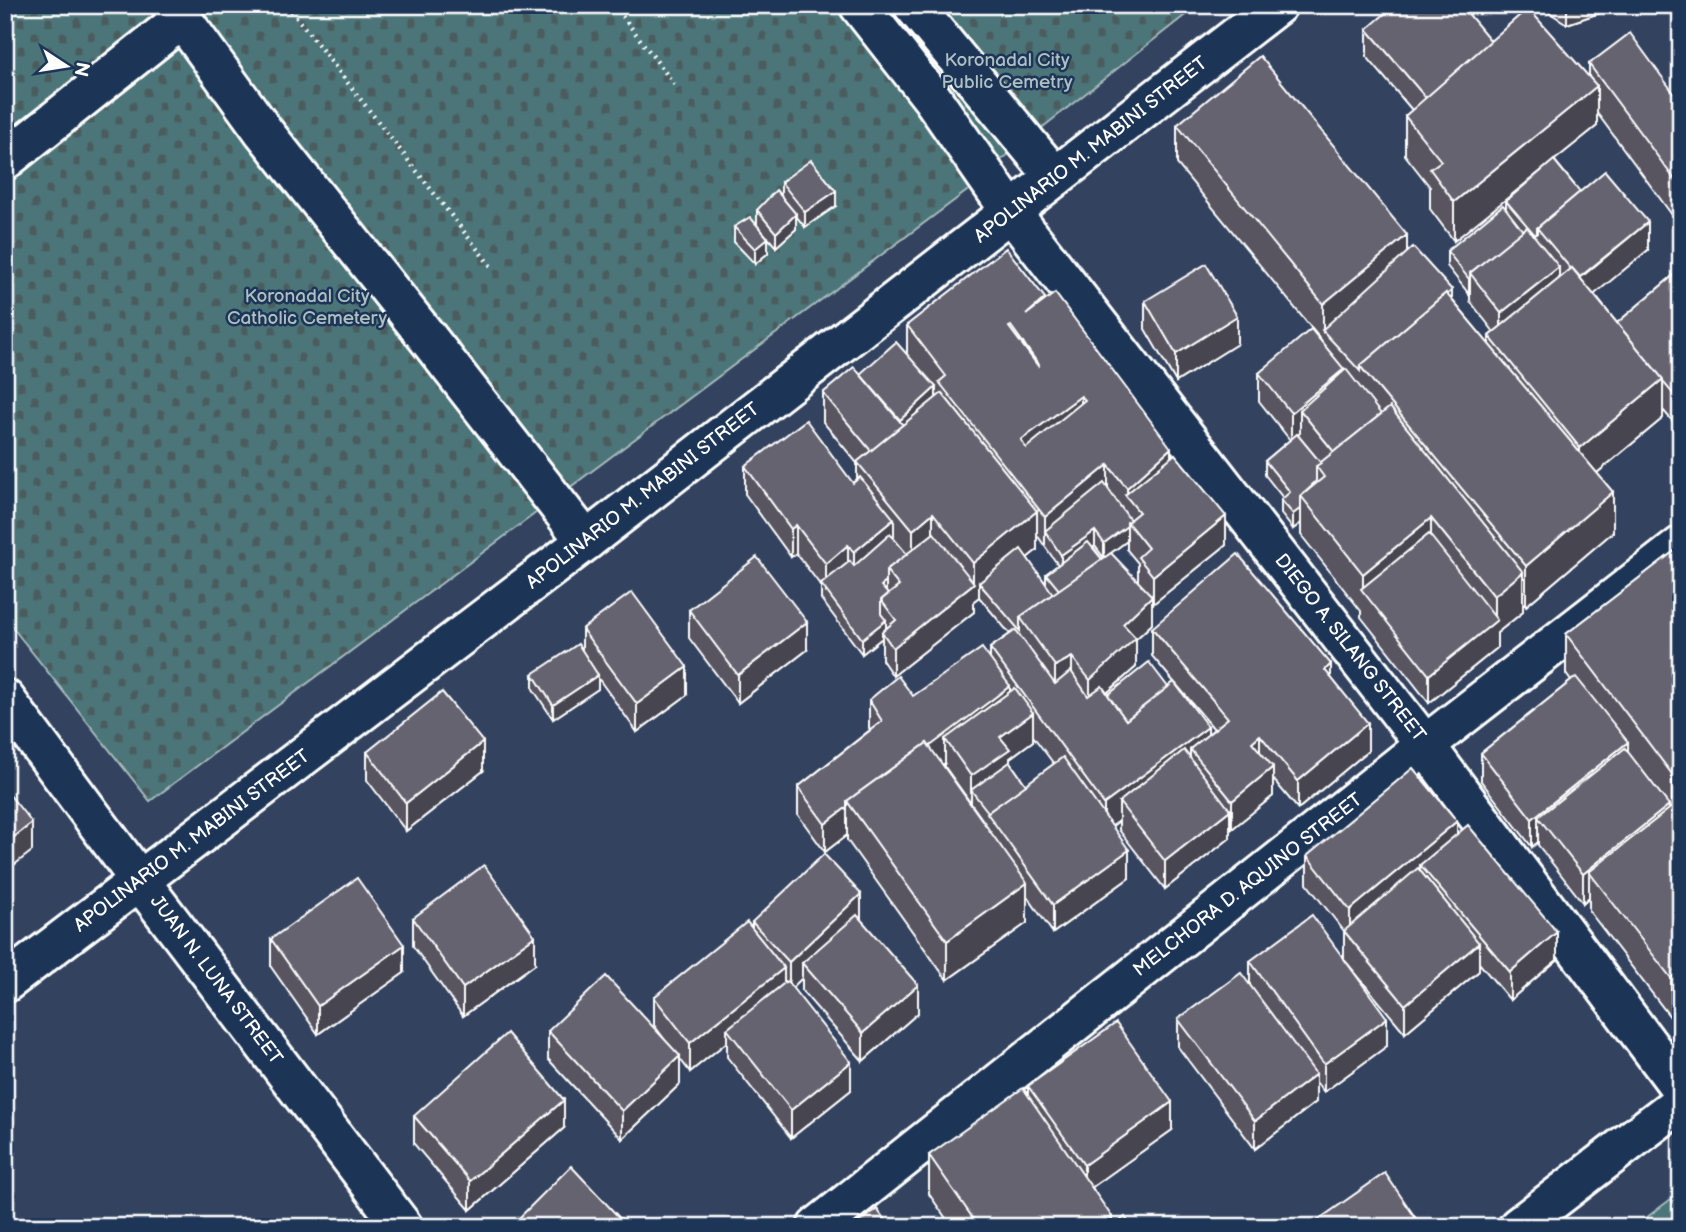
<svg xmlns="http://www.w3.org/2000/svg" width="1686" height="1232" viewBox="0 0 1686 1232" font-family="'Balsamiq Sans',sans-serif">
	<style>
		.cemetery { fill: url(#cemetery-stones); stroke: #a5babc; stroke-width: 2 }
		.park { fill: #4b7478; stroke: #a5babc; stroke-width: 2 }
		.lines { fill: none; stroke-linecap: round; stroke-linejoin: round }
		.minor-casing { stroke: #fff; stroke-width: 44 }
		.path { stroke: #fff; stroke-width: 4.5; stroke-dasharray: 2 5; stroke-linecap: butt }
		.minor { stroke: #1d3557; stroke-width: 38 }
		.wall { fill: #585561; stroke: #fff; stroke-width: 2; fill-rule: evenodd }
		.shaded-wall { fill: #47454f; stroke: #fff; stroke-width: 2 }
		.building { fill: #666371; stroke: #fff; stroke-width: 2; fill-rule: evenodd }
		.labels { text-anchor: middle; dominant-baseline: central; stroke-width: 5; stroke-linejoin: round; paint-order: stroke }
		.park-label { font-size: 19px; fill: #aec0c2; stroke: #1d3557 }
		.street-label { font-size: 19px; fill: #fff; stroke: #1d3557 }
	</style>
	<defs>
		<pattern id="cemetery-stones" width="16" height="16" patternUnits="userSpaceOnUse" patternTransform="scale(1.75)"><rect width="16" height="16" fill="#4b7478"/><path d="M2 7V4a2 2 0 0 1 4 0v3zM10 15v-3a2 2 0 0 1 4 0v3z" fill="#4c5c5e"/></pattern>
	</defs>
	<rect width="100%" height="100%" fill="#33435f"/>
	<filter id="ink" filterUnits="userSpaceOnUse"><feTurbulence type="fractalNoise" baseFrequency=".0143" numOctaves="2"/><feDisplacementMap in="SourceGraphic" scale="14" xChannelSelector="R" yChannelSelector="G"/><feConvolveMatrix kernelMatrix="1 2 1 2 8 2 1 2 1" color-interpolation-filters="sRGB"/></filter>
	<g filter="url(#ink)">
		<g class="cemetery">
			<polygon points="5,5 834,5 979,182 150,801 5,618"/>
			<polygon points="869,5 1198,5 996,164"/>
		</g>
		<polygon class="park" points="1671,1199 1681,1211 1681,1227 1634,1227"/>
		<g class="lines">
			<g class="minor-casing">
				<g id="minor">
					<polyline points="172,5 264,132 427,337 586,541"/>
					<polyline points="859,5 932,98 1011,212 1425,745 1681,1089"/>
					<polyline points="913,5 1055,177"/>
					<polyline points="5,160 182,19"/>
					<polyline points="5,699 140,881 403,1227"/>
					<polyline points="5,983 586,541 1277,5"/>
					<polyline points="817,1227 1425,745 1681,546"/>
					<polyline points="1518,1227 1681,1102"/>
				</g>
			</g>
			<g class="path">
				<polyline points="287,5 493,269"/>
				<polyline points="614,5 677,88"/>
			</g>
			<use href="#minor" class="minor"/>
		</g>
		<g class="wall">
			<polygon points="1543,5 1623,5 1567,24 1550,13"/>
			<polygon points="1367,29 1491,41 1589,78 1589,64 1681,103 1681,227 1597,113 1597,126 1554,160 1580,192 1648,250 1594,294 1617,323 1681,269 1681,431 1663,410 1663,418 1597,473 1613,532 1526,606 1523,602 1523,612 1497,633 1497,648 1429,703 1361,617 1361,611 1301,535 1301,523 1293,529 1281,514 1281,500 1283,498 1265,475 1265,461 1290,440 1259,401 1259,373 1322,342 1322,341 1177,164 1177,125 1407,252 1452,300 1489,345 1489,336 1494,332 1470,301 1470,293 1469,294 1447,266 1447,251 1506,208 1506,201 1534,176 1454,241 1430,209 1430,187 1405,155 1405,116 1412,110 1367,57"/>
			<polygon points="781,182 836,206 805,227 796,216 796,229 776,247 761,230 768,253 755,264 734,242 734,227 757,224 757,210 781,197"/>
			<path d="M 1045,301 L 1171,458 L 1226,545 L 1153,604 L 1152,602 L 1152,624 L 1136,639 L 1136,667 L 1107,693 L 1108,695 L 1168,687 L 1174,682 L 1152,656 L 1152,628 L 1331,677 L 1368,751 L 1298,809 L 1273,779 L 1273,796 L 1232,829 L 1230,827 L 1230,838 L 1165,889 L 1119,830 L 1119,821 L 1112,826 L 1129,878 L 1053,933 L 1027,896 L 1027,923 L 947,980 L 847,840 L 847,835 L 825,852 L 798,815 L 798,787 L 870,730 L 869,728 L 869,700 L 913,696 L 990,659 L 990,648 L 1010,634 L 979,597 L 974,601 L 974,612 L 893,676 L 882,660 L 882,638 L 862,654 L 821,599 L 821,586 L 796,553 L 791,557 L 745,494 L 745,466 L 853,483 L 857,479 L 857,463 L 823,422 L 823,393 L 860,374 L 907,353 L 907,325 ZM 1037,535 L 1058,565 L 1046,574 L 1046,584 L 1027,558 L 1037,550 ZM 1127,541 L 1127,550 L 1138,563 L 1138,581 L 1104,558 ZM 1095,546 L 1104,558 L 1102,559 L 1093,547 ZM 1175,683 L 1214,729 L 1208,734 ZM 1033,736 L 1054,764 L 1026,785 L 1010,762 L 1010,758 L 1033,741 ZM 945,763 L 945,767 L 987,826 L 987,828 L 942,765 Z"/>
			<polygon points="1145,301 1237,344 1176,382 1145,329"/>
			<polygon points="1681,546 1681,1010 1671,1018 1589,911 1589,897 1583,903 1538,845 1538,842 1532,847 1481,781 1481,753 1571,681 1566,674 1566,634"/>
			<polygon points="689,610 807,650 738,703 689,638"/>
			<polygon points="582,629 687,695 637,732 598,678 598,689 553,719 533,689 533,674 582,651"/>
			<polygon points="367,752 483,771 406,831 367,780"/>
			<polygon points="1457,834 1557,960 1510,1000 1479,963 1479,971 1405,1033 1347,963 1387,1046 1324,1092 1316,1082 1316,1102 1255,1149 1178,1047 1178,1019 1250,984 1250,961 1344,959 1344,931 1307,884 1307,856"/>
			<polygon points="413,918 535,964 463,1016 413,946"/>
			<polygon points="861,921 918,1013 863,1061 802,991 802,978 792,987 851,1090 791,1138 727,1057 727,1042 690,1072 680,1059 680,1084 622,1139 548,1059 548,1031 665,1040 654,1025 654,997 752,928 752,922"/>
			<polygon points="271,939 404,973 318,1034 271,967"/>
			<polygon points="1028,1086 1172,1130 1092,1187 1112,1226 1132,1227 952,1227 929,1194 929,1155 1028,1095"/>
			<polygon points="414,1116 564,1128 470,1210 414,1144"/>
		</g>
		<g class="shaded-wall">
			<polygon points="1567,5 1623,5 1567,24"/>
			<polygon points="1597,86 1597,126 1454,241 1454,202"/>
			<polygon points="836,191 836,206 805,227 805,212"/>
			<polygon points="796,214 796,229 776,247 776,233"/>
			<polygon points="1648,222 1648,250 1579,307 1579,279"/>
			<polygon points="1407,235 1407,274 1323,332 1323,304"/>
			<polygon points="768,238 768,253 755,264 755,249"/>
			<polygon points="1559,267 1559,295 1501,341 1501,313"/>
			<polygon points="1470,278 1470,293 1469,294 1469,279"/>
			<polygon points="1452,290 1452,318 1364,372"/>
			<polygon points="1237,316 1237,344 1176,382 1176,354"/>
			<polygon points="1344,369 1344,397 1300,410 1300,433 1291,441 1291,413"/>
			<polygon points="1663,379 1663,418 1580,487 1580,448"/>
			<polygon points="936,387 936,402 897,437 897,423"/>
			<polygon points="1081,396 1081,424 1021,468 1021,440"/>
			<polygon points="1171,448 1171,476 1127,497 1127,488"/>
			<polygon points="1108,465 1108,493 1045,531 1045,545 1045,517"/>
			<polygon points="1613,492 1613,532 1526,606 1526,566"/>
			<polygon points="1301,508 1301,523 1293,529 1293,514"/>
			<polygon points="1037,511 1037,550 986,591 979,583 979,597 974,601 974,612 893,676 893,648 973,584 973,563"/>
			<polygon points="933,513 933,552 913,563 913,530"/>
			<polygon points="1226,516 1226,545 1153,604 1153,576"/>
			<polygon points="1431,518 1431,557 1363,591 1363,574"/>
			<polygon points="894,519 894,547 854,580 854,552"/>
			<polygon points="796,525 796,553 791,557 791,529"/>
			<polygon points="1127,526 1127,541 1104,558 1104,543"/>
			<polygon points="1095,531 1095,546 1061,569 1061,555"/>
			<polygon points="848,545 848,573 826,592 826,564"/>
			<polygon points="1523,572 1523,612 1497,633 1497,648 1429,703 1429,675 1494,622 1494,596"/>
			<polygon points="886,582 886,597 881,586"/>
			<polygon points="1152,596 1152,624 1136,639 1136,667 1090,708 1090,680 1123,624"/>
			<polygon points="886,620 886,635 882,632 882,638 862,654 862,639"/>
			<polygon points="807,622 807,650 738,703 738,675"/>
			<polygon points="1072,657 1072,685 1055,694 1055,666"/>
			<polygon points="1331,664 1331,692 1325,670"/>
			<polygon points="687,667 687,695 637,732 637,704"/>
			<polygon points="598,675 598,689 553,719 553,705"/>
			<polygon points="1010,686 1010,714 945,739 945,763 863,823 850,805"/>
			<polygon points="1033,713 1033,741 1010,758 1010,777 971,790 971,804 971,776 1000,737"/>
			<polygon points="1368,723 1368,751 1298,809 1298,781"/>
			<polygon points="1208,727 1208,755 1190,749 1190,768 1119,802 1119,821 1104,832 1104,804"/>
			<polygon points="1260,735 1260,763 1252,742"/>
			<polygon points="483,742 483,771 406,831 406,803"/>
			<polygon points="1628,742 1628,770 1538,817 1538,842 1532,847 1532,819"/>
			<polygon points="1273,767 1273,796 1232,829 1232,801"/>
			<polygon points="1681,767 1681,806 1672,813 1672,774"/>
			<polygon points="1669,805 1669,833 1589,872 1589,897 1583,903 1583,874"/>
			<polygon points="847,807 847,835 825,852 825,824"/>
			<polygon points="1230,810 1230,838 1165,889 1165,861"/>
			<polygon points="1457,821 1457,850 1420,865 1420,880 1350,938 1350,910"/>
			<polygon points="32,823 32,851 5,872 5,844"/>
			<polygon points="1129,850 1129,878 1053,933 1053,905"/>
			<polygon points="1027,883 1027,923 947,980 947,941"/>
			<polygon points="861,894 861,922 802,963 802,978 789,991 789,962"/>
			<polygon points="1557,932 1557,960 1510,1000 1510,972"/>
			<polygon points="535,936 535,964 463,1016 463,988"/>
			<polygon points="1479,943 1479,971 1405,1033 1405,1005"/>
			<polygon points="404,945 404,973 318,1034 318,1006"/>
			<polygon points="784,968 784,996 727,1029 727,1042 690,1072 690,1043"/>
			<polygon points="1681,971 1681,1010 1671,1018 1671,978"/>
			<polygon points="918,985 918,1013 863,1061 863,1033"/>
			<polygon points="1387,1018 1387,1046 1324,1092 1324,1064"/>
			<polygon points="680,1056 680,1084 622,1139 622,1111"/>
			<polygon points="851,1062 851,1090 791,1138 791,1110"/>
			<polygon points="1316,1074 1316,1102 1255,1149 1255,1121"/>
			<polygon points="564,1100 564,1128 470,1210 470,1181"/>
			<polygon points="1172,1102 1172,1130 1084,1193 1084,1165"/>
			<polygon points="1112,1217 1112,1227 1099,1227"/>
		</g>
		<g class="building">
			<polygon points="1395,5 1461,5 1491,41 1426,98 1367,29"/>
			<polygon points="1528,8 1597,86 1454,202 1430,169 1441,161 1405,116"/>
			<polygon points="1630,33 1681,103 1681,188 1589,64"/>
			<polygon points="1260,56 1407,235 1323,304 1177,125"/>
			<polygon points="811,160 836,191 805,212 781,182"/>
			<polygon points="1554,160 1580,192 1537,228 1537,233 1535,235 1506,201"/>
			<polygon points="1605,171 1648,222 1580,277 1572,268 1571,269 1537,228"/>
			<polygon points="776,190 796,214 776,233 757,210"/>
			<polygon points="1503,205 1523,231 1470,273 1470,278 1469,279 1447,251"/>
			<polygon points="750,217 768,238 755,249 734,227"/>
			<polygon points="1527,227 1559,267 1501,313 1470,273"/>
			<polygon points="1413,247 1452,290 1447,295 1446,293 1360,366 1360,371 1322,330"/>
			<path d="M 1006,248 L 1045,298 L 1026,315 L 1055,293 L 1171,448 L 1127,488 L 1108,465 L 1045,517 L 939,382 L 946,376 L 907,325 ZM 1011,326 L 1039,365 L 1038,366 L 1009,327 ZM 1081,396 L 1085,400 L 1026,448 L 1021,440 Z"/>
			<polygon points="1206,264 1237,316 1176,354 1145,301"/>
			<polygon points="1572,268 1663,379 1580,448 1489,336"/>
			<polygon points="1681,269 1681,403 1663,382 1663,379 1617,323"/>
			<polygon points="1446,293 1613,492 1526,566 1360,366"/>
			<polygon points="1311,329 1344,369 1291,413 1259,373"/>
			<polygon points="896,342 936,387 900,420 860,374"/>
			<polygon points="854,367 903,425 871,451 823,393"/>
			<polygon points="1346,369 1381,414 1334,452 1300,410"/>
			<polygon points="942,393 1037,511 973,563 933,513 913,530 857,462"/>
			<polygon points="1390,407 1523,572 1494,596 1431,518 1363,574 1301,496 1324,477 1316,466"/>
			<polygon points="806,420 853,483 860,477 894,519 854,552 848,545 826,564 796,525 791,529 745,466"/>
			<polygon points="1297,434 1321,463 1316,466 1316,481 1312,485 1312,486 1301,496 1301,508 1293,514 1281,500 1290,492 1265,461"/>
			<polygon points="1175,454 1226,516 1153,576 1138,557 1148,548 1127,522 1139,512 1125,495"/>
			<polygon points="1104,483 1130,520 1127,522 1127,526 1104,543 1095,531 1061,555 1045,531"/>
			<polygon points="934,533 974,583 893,648 882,632 896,620 881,600 899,586 886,570"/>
			<polygon points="890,534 907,554 886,570 886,582 881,586 888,594 881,600 881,614 886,620 862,639 821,584 850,561 854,566"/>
			<polygon points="1429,534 1497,620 1429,675 1361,589"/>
			<polygon points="1088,542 1102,559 1059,590 1046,574"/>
			<polygon points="1681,546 1681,767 1672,774 1566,634"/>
			<polygon points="1021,549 1053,594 1020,617 1020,631 979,583"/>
			<polygon points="1111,553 1152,596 1123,624 1136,638 1090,680 1072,657 1055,666 1020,617"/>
			<polygon points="1238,554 1331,664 1325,670 1368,723 1298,781 1260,735 1252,742 1273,767 1232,801 1190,749 1228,718 1152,628"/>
			<polygon points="757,557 807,622 738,675 689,610"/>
			<polygon points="632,592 687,667 637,704 582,629"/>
			<polygon points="1016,630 1055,684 1071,671 1088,696 1102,686 1126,720 1174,682 1208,727 1104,804 990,648"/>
			<polygon points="578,644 598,675 553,705 533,674"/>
			<polygon points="982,648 1010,686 929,747 927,743 847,801 847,807 825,824 798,787 882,721 869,700 898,676 913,696"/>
			<polygon points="1149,662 1168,687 1126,720 1108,695"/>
			<polygon points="1576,677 1628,742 1532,819 1481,753"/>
			<polygon points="1015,688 1033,713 1000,737 1010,749 971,776 945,739"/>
			<polygon points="442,692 483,742 406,803 367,752"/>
			<polygon points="927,743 1027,883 947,941 847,801"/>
			<polygon points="1625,748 1669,805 1583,874 1538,817"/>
			<polygon points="1184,750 1230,810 1165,861 1119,802"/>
			<polygon points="1063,757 1129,850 1053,905 987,813"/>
			<polygon points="1010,762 1026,785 988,812 971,790"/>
			<polygon points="1413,768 1457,821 1350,910 1307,856"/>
			<polygon points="5,789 32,823 5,844"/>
			<polygon points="1678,802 1681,806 1681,971 1671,978 1589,872"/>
			<polygon points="1468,825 1557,932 1510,972 1420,865"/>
			<polygon points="824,854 861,894 789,962 752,922"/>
			<polygon points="484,865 535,936 463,988 413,918"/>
			<polygon points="1418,868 1479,943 1405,1005 1344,931"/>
			<polygon points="357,878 404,945 318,1006 271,939"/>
			<polygon points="857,915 918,985 863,1033 802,963"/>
			<polygon points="1312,915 1387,1018 1324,1064 1250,961"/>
			<polygon points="747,922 784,968 690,1043 654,997"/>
			<polygon points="1241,973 1316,1074 1255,1121 1178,1019"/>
			<polygon points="606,976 680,1056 622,1111 548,1031"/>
			<polygon points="787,981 851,1062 791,1110 727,1029"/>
			<polygon points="1116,1023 1172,1102 1084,1165 1028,1086"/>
			<polygon points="507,1033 564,1100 470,1181 414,1116"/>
			<polygon points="1023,1088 1112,1217 1099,1227 979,1227 929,1155"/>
			<polygon points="571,1166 628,1227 510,1227"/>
			<polygon points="1385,1173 1419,1223 1414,1227 1308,1227"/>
			<polygon points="877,1209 890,1227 853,1227"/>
			<polygon points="1125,1217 1132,1227 1112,1227"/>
		</g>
	</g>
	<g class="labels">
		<g class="park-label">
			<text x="1007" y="60">Koronadal City<tspan x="1007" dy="22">Public Cemetry</tspan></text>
			<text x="307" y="296">Koronadal City<tspan x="307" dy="22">Catholic Cemetery</tspan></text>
		</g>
		<g class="street-label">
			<text transform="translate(1091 150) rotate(-38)">APOLINARIO M. MABINI STREET</text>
			<text transform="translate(643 496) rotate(-38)">APOLINARIO M. MABINI STREET</text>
			<text transform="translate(1350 648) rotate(52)">DIEGO A. SILANG STREET</text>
			<text transform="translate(192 841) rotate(-37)">APOLINARIO M. MABINI STREET</text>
			<text transform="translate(1248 885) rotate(-38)">MELCHORA D. AQUINO STREET</text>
			<text transform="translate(216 980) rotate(53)">JUAN N. LUNA STREET</text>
		</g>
	</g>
	<rect width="1686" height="1232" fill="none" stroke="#1d3557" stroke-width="28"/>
	<rect x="14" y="14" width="1658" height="1204" fill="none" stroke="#fff" stroke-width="2.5" filter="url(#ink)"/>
	<g transform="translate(66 66) rotate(102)" stroke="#1d3557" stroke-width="5" paint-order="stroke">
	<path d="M0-5L12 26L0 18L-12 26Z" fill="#ffffff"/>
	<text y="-10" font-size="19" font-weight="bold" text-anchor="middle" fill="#ffffff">N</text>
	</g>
</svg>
